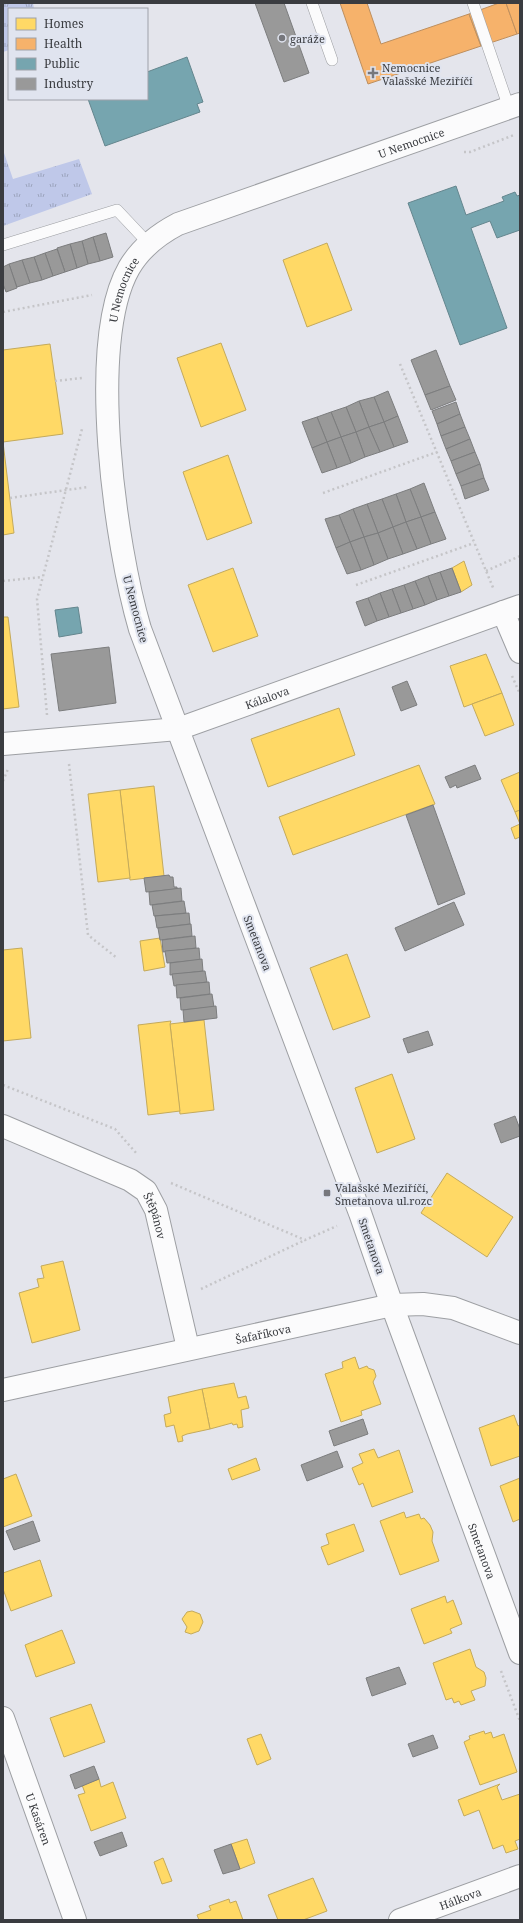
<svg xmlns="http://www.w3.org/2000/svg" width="523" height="1923" viewBox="0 0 523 1923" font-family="'Noto Serif',serif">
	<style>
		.grass { fill: url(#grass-tufts) }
		.homes { fill: #ffd966; stroke: #c4aa5b }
		.health { fill: #f6b26b; stroke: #be8f5e }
		.public { fill: #76a5af; stroke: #64868e }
		.industry { fill: #999; stroke: #7c7d7e }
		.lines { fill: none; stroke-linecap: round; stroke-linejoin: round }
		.lane-casing { stroke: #9d9fa3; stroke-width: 12 }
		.street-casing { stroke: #9d9fa3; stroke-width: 24 }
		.secondary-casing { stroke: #9d9fa3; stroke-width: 24 }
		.path { stroke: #c5c5c8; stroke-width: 2.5; stroke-dasharray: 2 3; stroke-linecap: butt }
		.lane { stroke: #fbfbfc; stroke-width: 11 }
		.street { stroke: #fbfbfc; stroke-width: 22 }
		.secondary { stroke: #fbfbfc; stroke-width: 22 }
		.poi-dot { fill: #76777c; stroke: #e0e4ef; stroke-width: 1.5 }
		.labels { text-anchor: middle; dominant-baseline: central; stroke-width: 4; stroke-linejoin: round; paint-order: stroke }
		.poi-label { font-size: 11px; fill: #3a3c40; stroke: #e0e4ef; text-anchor: start }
		.street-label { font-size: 11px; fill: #3a3c40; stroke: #e0e4ef }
	</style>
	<defs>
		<pattern id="grass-tufts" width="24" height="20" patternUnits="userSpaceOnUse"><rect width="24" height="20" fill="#bfc8e9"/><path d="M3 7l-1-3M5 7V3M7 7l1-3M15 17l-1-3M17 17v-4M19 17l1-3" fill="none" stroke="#9ca4be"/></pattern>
	</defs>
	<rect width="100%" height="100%" fill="#e4e5ec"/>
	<g class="grass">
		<polygon points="3,3 33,3 34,9 9,9 9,50 3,52"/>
		<polygon points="3,150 13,179 79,159 92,194 3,226"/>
	</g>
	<g class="homes">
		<polygon points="327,243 352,310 307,327 283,260"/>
		<polygon points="221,343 246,410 201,427 177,358"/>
		<polygon points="50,344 63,434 3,442 3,350"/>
		<polygon points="3,442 14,533 3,535"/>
		<polygon points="228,455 252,523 207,540 183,472"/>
		<polygon points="464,561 472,585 461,592 452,568"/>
		<polygon points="233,568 258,636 213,652 188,585"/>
		<polygon points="3,617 8,617 19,707 3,709"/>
		<polygon points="486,654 502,693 464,707 450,666"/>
		<polygon points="502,693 514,725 485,736 472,704"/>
		<polygon points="339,708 355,755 268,787 251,739"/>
		<polygon points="419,765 435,804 293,855 279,817"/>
		<polygon points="520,772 520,810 515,812 501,780"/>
		<polygon points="154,786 164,876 130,880 120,790"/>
		<polygon points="120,790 130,878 98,882 88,794"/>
		<polygon points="520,810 520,837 515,839 511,828 520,824 515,812"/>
		<polygon points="160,938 165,967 144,971 140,941"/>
		<polygon points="22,948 31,1038 3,1041 3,950"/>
		<polygon points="347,954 370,1017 333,1030 310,968"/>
		<polygon points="204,1020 214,1110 180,1114 170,1024"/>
		<polygon points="171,1021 170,1024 180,1111 148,1115 138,1025"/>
		<polygon points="392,1074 415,1139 377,1153 355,1088"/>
		<polygon points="447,1173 513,1217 487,1257 421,1213"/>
		<polygon points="63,1261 80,1330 32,1343 19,1293 39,1287 37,1279 44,1278 41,1266"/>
		<polygon points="355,1357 359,1369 367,1366 368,1368 374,1370 376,1376 373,1382 381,1404 361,1411 362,1415 341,1422 325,1374 343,1368 342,1362"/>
		<polygon points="234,1383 238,1398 246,1396 249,1408 241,1410 243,1427 238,1428 237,1424 233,1425 232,1423 210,1429 202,1389"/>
		<polygon points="202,1389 210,1429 187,1434 182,1436 183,1441 178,1442 174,1425 166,1427 164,1415 171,1413 168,1397"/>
		<polygon points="514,1415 518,1426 520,1425 520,1456 491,1466 479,1428"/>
		<polygon points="374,1449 378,1458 399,1450 413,1492 372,1507 363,1483 359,1485 352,1468 363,1463 359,1454"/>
		<polygon points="256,1458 260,1470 232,1480 228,1469"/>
		<polygon points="16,1474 32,1516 3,1527 3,1479"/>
		<polygon points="520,1478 520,1519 513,1522 500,1486"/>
		<polygon points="404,1512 406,1518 419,1514 421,1519 424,1518 430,1525 433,1532 432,1541 439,1561 400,1575 380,1521"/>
		<polygon points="354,1524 364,1551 328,1565 321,1547 329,1544 326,1534"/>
		<polygon points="40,1560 52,1596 11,1611 3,1589 3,1573"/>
		<polygon points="445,1596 447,1603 453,1600 462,1624 450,1629 452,1633 424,1644 411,1609"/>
		<polygon points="192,1611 200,1614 203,1622 199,1631 191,1634 185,1632 187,1627 182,1619 187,1612"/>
		<polygon points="62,1630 75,1663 36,1677 25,1645"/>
		<polygon points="470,1649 476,1667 484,1672 486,1678 485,1686 471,1691 475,1700 461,1705 459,1701 454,1703 452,1698 446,1700 433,1663"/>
		<polygon points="91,1704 105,1742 64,1757 50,1718"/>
		<polygon points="484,1731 485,1734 491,1732 493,1738 504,1734 517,1772 480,1785 464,1742 470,1739 469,1736"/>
		<polygon points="261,1734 271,1759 257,1765 247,1739"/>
		<polygon points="99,1779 101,1787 113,1782 126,1818 91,1831 78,1795 85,1793 82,1785"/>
		<polygon points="500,1784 497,1787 502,1800 520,1794 520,1839 515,1841 518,1849 506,1853 503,1845 493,1849 479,1810 464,1816 458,1800"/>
		<polygon points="247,1839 255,1863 240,1869 231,1844"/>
		<polygon points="163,1858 172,1881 162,1884 154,1862"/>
		<polygon points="313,1878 327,1911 303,1920 278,1920 268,1895"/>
		<polygon points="229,1899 230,1903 236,1901 243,1920 199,1920 197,1915 211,1910 209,1906"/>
	</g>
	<g class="health">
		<polygon points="340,3 367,3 381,44 469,14 481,46 368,84"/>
		<polygon points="499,3 506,3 517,34 481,46 469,14"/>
		<polygon points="506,3 520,3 520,33 517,34"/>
	</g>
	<g class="public">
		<polygon points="187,57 203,102 197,104 200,112 105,146 88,99 147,99 147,72"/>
		<polygon points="456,186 466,215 504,201 502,197 515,192 517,196 520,195 520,230 497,238 490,221 471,228 507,328 460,345 408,203"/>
		<polygon points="78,607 82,633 59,637 55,610"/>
	</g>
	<g class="industry">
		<polygon points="255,3 284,3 309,73 284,82"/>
		<polygon points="106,233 113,257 100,261 93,237"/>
		<polygon points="93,237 100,261 88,264 82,241"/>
		<polygon points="82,241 88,264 77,268 70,244"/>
		<polygon points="70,244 77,268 65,272 57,248"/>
		<polygon points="57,249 65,272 53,276 45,253"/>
		<polygon points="45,253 53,276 42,280 34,257"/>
		<polygon points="34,257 42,280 30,283 22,260"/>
		<polygon points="22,260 30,283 17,287 9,264"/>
		<polygon points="9,264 17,288 6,292 3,284 3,267"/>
		<polygon points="436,350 450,386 425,395 411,360"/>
		<polygon points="450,386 456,400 431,410 425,395"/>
		<polygon points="388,391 398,416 384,422 374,397"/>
		<polygon points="374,397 384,422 369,427 359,401"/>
		<polygon points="359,401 369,427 356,432 346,407"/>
		<polygon points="456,402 460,414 437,424 432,411"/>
		<polygon points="346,407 356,432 341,437 331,412"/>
		<polygon points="331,412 341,437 327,442 317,417"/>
		<polygon points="460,414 465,427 441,436 437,424"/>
		<polygon points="398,416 408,442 394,447 384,422"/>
		<polygon points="317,417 327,442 312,448 302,422"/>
		<polygon points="384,422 394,447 380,452 369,427"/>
		<polygon points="369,427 380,452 365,457 356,432"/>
		<polygon points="465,427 470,439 446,449 441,436"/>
		<polygon points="356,432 365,457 351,463 341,437"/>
		<polygon points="341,437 351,463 337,468 327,442"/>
		<polygon points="470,439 475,452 451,461 446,449"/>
		<polygon points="327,442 337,468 322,473 312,448"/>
		<polygon points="475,452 480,464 456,474 451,461"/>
		<polygon points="480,464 484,478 461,486 456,474"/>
		<polygon points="484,478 489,490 465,499 461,486"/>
		<polygon points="424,483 435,512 421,517 410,489"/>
		<polygon points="410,489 421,517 406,522 396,494"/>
		<polygon points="396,494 406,522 393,527 382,499"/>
		<polygon points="382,499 393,527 378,533 367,504"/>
		<polygon points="367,504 378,533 364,537 353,509"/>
		<polygon points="353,509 364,537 350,542 339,515"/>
		<polygon points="435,512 446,539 431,544 421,517"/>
		<polygon points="339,515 350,542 336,548 325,519"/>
		<polygon points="421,517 431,544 417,549 406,522"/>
		<polygon points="406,522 417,549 403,554 393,527"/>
		<polygon points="393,527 403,554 388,559 378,533"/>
		<polygon points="378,533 388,559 374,565 364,537"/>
		<polygon points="364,537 374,565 361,570 350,542"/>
		<polygon points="350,542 361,570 347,574 336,548"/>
		<polygon points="452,568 461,592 449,596 440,572"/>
		<polygon points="440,572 449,596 437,600 428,576"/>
		<polygon points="428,576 437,600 425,605 415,581"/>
		<polygon points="415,581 425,605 413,609 404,585"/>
		<polygon points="404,585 413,609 401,613 392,589"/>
		<polygon points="392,589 401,613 389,617 380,593"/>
		<polygon points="380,593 389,617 377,621 368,598"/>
		<polygon points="368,598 377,621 365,626 356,602"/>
		<polygon points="109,647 116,703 59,711 51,654"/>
		<polygon points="407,681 417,705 401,711 392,687"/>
		<polygon points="475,765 481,779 457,788 456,785 450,788 445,777"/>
		<polygon points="433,805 465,894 438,905 406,815"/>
		<polygon points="169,875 170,877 173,877 174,887 177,887 177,889 146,892 144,878"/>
		<polygon points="181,888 182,901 150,905 149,892"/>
		<polygon points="184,901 186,913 154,916 152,905"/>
		<polygon points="454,902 464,925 405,951 395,928"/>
		<polygon points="189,913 190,924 157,928 155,916"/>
		<polygon points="191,924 192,936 160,940 158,928"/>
		<polygon points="195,936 196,948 163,952 162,940"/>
		<polygon points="199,948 200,960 167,963 165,951"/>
		<polygon points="202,959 203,971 170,975 170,963"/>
		<polygon points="205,971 207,982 174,986 172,974"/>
		<polygon points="209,982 210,994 177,998 176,985"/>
		<polygon points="212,994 214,1007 181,1010 180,998"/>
		<polygon points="216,1006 217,1018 184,1022 183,1010"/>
		<polygon points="428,1031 433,1045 408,1053 403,1039"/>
		<polygon points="515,1116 520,1129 520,1136 501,1143 494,1124"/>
		<polygon points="363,1419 368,1434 334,1446 329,1431"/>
		<polygon points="337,1451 343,1467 307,1481 301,1465"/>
		<polygon points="33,1521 40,1541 14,1550 6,1531"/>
		<polygon points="399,1667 406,1684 372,1696 366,1678"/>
		<polygon points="433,1735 438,1748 413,1757 408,1744"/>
		<polygon points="94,1766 99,1779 75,1789 70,1775"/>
		<polygon points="122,1832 127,1846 100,1856 94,1842"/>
		<polygon points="231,1844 240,1869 223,1874 214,1850"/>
	</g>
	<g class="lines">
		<g class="lane-casing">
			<g id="lane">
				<polyline points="312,3 332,60"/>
				<polyline points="473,3 509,108"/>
				<polyline points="3,245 117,210 149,244"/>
			</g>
		</g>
		<g class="street-casing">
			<g id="street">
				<polyline points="503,612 520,652"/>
				<path id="s1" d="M 3,744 L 178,729 L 520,606"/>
				<path id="s2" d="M 3,1126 L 130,1180 L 146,1191 L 156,1210 L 188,1348"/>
				<path id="s3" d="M 392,1305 L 520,1653"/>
				<path id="s4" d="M 3,1718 L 75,1920"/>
				<path id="s5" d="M 400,1920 L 520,1876"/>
			</g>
		</g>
		<g class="secondary-casing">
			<g id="secondary">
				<path id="s6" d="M 392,1305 L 360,1213 L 140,629 C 116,548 86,343 129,268 C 140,249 159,234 178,224 L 520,104"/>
				<path id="s7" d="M 3,1390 L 392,1305 L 423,1304 L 453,1308 L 520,1333"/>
			</g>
		</g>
		<g class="path">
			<polyline points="464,152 470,152 514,135"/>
			<polyline points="3,312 92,295"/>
			<polyline points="400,364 494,590"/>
			<polyline points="55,381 82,378"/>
			<polyline points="323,493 437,452"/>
			<polyline points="10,498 88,487"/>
			<polyline points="486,571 520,556"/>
			<polyline points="3,581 43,577"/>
			<polyline points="356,585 474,543"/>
			<polyline points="512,676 520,694"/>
			<polyline points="47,715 37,599 82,429"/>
			<polyline points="69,764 88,935 117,958"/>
			<polyline points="3,781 8,769"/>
			<polyline points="3,1085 115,1129 137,1154"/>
			<polyline points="171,1183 305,1240 337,1226"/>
			<polyline points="201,1289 305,1240"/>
			<polyline points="501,1671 520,1721"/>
		</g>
		<use href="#lane" class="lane"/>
		<use href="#street" class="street"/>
		<use href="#secondary" class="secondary"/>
	</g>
	<g class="poi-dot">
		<circle cx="282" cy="38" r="4"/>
		<path d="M371 67h4v4h4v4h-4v4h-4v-4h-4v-4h4z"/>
		<rect x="323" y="1189" width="8" height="8" rx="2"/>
	</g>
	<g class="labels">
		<g class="poi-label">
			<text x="290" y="38">garáže</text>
			<text x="382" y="67">Nemocnice<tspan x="382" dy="13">Valašské Meziříčí</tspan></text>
			<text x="335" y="1187">Valašské Meziříčí,<tspan x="335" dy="13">Smetanova ul.rozc</tspan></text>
		</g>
		<g class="street-label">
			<text stroke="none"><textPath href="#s6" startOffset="1402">U Nemocnice</textPath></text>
			<text stroke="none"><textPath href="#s6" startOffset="1066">U Nemocnice</textPath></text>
			<text transform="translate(136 609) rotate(75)">U Nemocnice</text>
			<text stroke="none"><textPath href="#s1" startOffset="270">Kálalova</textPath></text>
			<text transform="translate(258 943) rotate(69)">Smetanova</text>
			<text stroke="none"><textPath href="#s2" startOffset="184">Štěpánov</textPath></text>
			<text transform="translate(372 1246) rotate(71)">Smetanova</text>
			<text stroke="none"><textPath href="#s7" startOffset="266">Šafaříkova</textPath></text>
			<text stroke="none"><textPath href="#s3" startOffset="262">Smetanova</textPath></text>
			<text stroke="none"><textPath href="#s4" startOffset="107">U Kasáren</textPath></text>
			<text stroke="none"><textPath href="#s5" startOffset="64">Hálkova</textPath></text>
		</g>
	</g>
	<rect width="523" height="1923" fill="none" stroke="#3a3c40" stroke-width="8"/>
	<rect x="8" y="8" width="140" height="92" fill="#e0e4ef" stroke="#9ea1a9"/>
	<rect x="16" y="18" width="20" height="12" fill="#ffd966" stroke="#9ea1a9"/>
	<text x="44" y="28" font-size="12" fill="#3a3c40">Homes</text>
	<rect x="16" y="38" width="20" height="12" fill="#f6b26b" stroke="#9ea1a9"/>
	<text x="44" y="48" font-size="12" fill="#3a3c40">Health</text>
	<rect x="16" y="58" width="20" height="12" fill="#76a5af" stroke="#9ea1a9"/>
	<text x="44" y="68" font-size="12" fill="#3a3c40">Public</text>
	<rect x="16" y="78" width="20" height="12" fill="#999999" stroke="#9ea1a9"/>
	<text x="44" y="88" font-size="12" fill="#3a3c40">Industry</text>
</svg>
